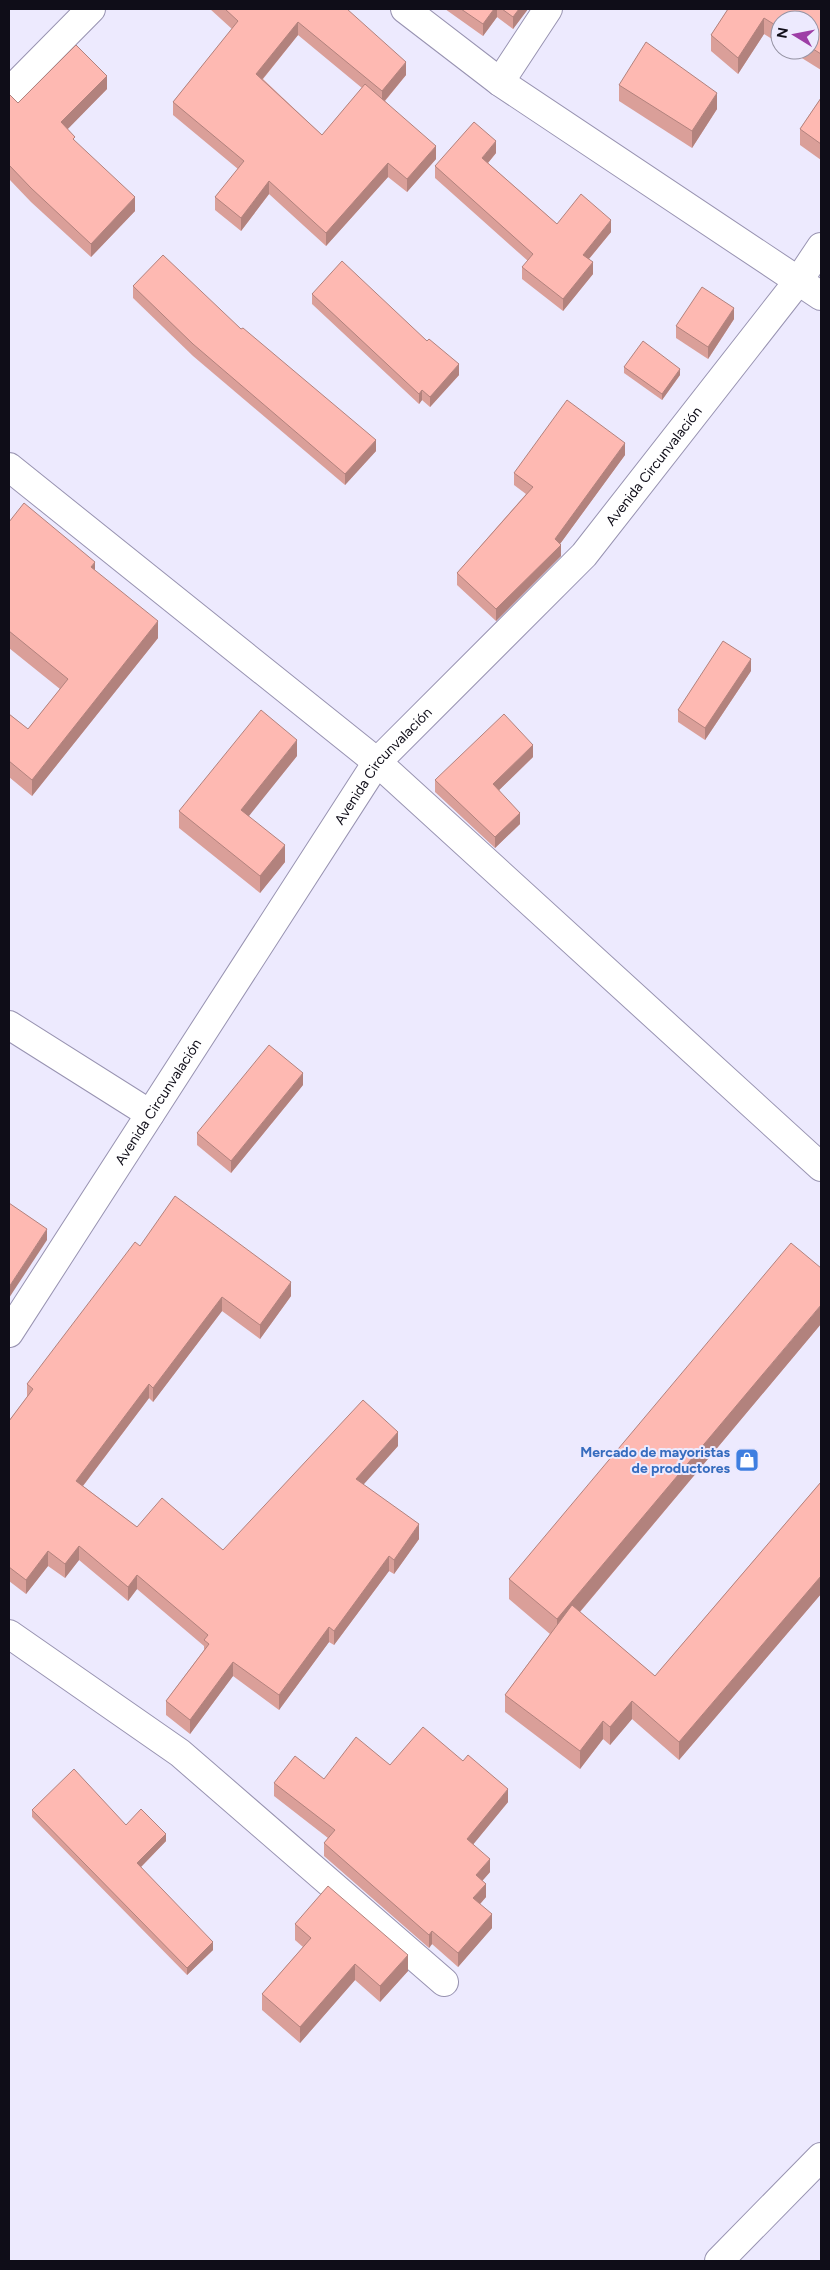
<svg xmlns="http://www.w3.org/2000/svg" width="830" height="2270" viewBox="0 0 830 2270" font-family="Figtree,sans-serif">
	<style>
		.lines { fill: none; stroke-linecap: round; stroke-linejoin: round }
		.minor-casing { stroke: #9893b1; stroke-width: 30 }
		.minor { stroke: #fff; stroke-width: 28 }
		.wall { fill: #da9f99; fill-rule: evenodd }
		.shaded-wall { fill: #b2827d }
		.building { fill: #feb9b2; stroke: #b2827d }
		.labels { text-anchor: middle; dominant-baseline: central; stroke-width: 4; stroke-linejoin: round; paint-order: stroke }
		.street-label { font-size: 14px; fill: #0f0d18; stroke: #edeafe }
		.shop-label { font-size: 14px; font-weight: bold; fill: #366cbe; stroke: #edeafe; text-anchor: end }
	</style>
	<rect width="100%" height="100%" fill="#edeafe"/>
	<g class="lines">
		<g class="minor-casing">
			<g id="minor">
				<polyline points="405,9 500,82 821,296"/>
				<polyline points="500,82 548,9"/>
				<polyline points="9,92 91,9"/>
				<polyline points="9,467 377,762 821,1167"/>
				<polyline points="9,1025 150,1114"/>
				<path id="s1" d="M 9,1333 L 377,762 L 584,555 L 799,280 L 821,247"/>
				<polyline points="9,1634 180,1753 444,1982"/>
				<polyline points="719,2261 821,2157"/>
			</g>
		</g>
		<use href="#minor" class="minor"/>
	</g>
	<g class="wall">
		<path d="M 210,9 L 347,9 L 406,75 L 385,101 L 436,159 L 407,192 L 388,177 L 326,246 L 269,194 L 241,231 L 215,210 L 215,197 L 238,169 L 173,115 L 173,102 L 232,29 ZM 298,35 L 362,88 L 322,135 L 263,79 Z"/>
		<polygon points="445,9 528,9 513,29 497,17 483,36"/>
		<polygon points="728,9 821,9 821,70 789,50 810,50 810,20 780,20 780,44 764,34 738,74 711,51 711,35"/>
		<polygon points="619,85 717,109 692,148 619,101"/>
		<polygon points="107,89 67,129 75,141 135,211 91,257 31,202 9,179 9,94 18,103"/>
		<polygon points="821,98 821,160 800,145 800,129"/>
		<polygon points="496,153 488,163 557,224 611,232 589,259 593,274 563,311 522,279 522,267 528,261 435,178 435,166"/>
		<polygon points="133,286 376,451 345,485 193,356 133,298"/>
		<polygon points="312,294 459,375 430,407 422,400 419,404 312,304"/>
		<polygon points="734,319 708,359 676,338 676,326"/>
		<polygon points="624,367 680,375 662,400 624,373"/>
		<polygon points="625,455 560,544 561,556 496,621 457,585 457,573 526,494 514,485 514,473"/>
		<polygon points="9,522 95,571 158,638 32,796 9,777 9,714 28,729 60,689 9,648"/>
		<polygon points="751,671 705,740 678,722 678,710"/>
		<polygon points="297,756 248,816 285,862 260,893 179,828 179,811"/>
		<polygon points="533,757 499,790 520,824 495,848 435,792 435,780"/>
		<polygon points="303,1085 231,1173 197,1145 197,1133"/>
		<polygon points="140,1246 291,1296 260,1339 222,1311 153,1402 149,1398 83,1486 137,1527 223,1550 398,1446 363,1484 419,1539 394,1574 389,1571 334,1645 329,1642 279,1710 233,1676 190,1734 166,1715 166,1701 204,1650 204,1646 137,1589 128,1601 79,1560 65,1578 48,1566 26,1594 9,1581 9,1421 27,1397 27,1384"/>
		<polygon points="821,1324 580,1612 655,1676 821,1482 821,1594 679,1760 632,1719 610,1745 603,1739 580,1769 505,1712 505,1695 550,1634 509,1599 509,1579"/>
		<polygon points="390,1765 508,1802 473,1844 490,1872 482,1881 486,1897 480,1904 492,1928 458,1967 432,1944 429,1948 324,1856 324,1843 328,1838 274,1796 274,1783 324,1779"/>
		<polygon points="32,1810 126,1825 166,1841 141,1867 213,1950 187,1975 32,1817"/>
		<polygon points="295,1924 408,1971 380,2002 355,1980 300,2043 262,2010 262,1994 303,1947 295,1940"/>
	</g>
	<g class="shaded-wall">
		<polygon points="494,9 497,9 497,17 483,36 483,24"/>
		<polygon points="519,9 528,9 513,29 513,17"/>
		<polygon points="764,18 764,34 738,74 738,58"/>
		<polygon points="298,22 298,35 256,87 256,74"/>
		<polygon points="406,62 406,75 382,104 382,91"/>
		<polygon points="107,76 107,89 61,136 61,122"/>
		<polygon points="717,93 717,109 692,148 692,131"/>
		<polygon points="496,141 496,153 482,170 482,158"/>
		<polygon points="436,146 436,159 407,192 407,179"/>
		<polygon points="388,163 388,177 326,246 326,233"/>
		<polygon points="269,181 269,194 241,231 241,218"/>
		<polygon points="135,197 135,211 91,257 91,244"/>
		<polygon points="611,220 611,232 583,266 583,255"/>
		<polygon points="593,262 593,274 563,311 563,299"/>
		<polygon points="734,308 734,319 708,359 708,347"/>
		<polygon points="459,364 459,375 430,407 430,397"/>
		<polygon points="680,369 680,375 662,400 662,394"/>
		<polygon points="422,390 422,400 419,404 419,394"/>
		<polygon points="376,440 376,451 345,485 345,474"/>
		<polygon points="625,443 625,455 557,548 561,545 561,556 496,621 496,609 555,539"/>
		<polygon points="95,562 95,578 91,567"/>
		<polygon points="158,621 158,638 32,796 32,780"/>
		<polygon points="751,659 751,671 705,740 705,728"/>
		<polygon points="297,740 297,756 241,826 241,810"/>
		<polygon points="533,745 533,757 493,796 493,784"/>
		<polygon points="520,813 520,824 495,848 495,837"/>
		<polygon points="285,845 285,862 260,893 260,876"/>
		<polygon points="303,1073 303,1085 231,1173 231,1161"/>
		<polygon points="47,1229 47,1240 9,1298 9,1287"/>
		<polygon points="291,1282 291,1296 260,1339 260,1325"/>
		<polygon points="222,1297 222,1311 153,1402 153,1388"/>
		<polygon points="821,1305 821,1324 557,1639 557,1619"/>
		<polygon points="149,1384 149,1398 76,1495 76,1481"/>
		<polygon points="398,1432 398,1446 356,1493 356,1479"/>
		<polygon points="419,1524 419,1539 394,1574 394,1560"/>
		<polygon points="79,1546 79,1560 65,1578 65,1564"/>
		<polygon points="48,1551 48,1566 26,1594 26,1580"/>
		<polygon points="389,1556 389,1571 334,1645 334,1631"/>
		<polygon points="137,1575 137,1589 128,1601 128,1587"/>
		<polygon points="821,1576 821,1594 679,1760 679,1742"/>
		<polygon points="329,1627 329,1642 279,1710 279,1695"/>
		<polygon points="233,1662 233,1676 190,1734 190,1720"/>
		<polygon points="632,1701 632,1719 610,1745 610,1727"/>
		<polygon points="603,1721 603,1739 580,1769 580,1751"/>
		<polygon points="508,1789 508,1802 467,1852 467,1839"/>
		<polygon points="166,1834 166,1841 137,1871 137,1863"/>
		<polygon points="490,1859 490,1872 476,1888 476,1875"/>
		<polygon points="486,1884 486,1897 473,1912 473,1898"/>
		<polygon points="492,1914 492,1928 458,1967 458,1953"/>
		<polygon points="432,1931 432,1944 429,1948 429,1935"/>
		<polygon points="213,1942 213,1950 187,1975 187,1968"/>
		<polygon points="408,1955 408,1971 380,2002 380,1986"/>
		<polygon points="355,1964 355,1980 300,2043 300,2027"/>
	</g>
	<g class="building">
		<polygon points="225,9 347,9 406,62 382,91 298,22 256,74 322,135 365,84 436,146 407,179 388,163 326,233 269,181 241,218 215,197 244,161 173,102 238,21"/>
		<polygon points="461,9 494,9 483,24"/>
		<polygon points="502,9 519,9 513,17"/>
		<polygon points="728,9 821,9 821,54 810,47 810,20 780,20 780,28 764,18 738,58 711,35"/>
		<polygon points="646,42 717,93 692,131 619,85"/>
		<polygon points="76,45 107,76 61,122 75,137 73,139 135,197 91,244 31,188 9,165 9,94 18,103"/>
		<polygon points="821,98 821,144 800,129"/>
		<polygon points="474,122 496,141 482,158 557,224 581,194 611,220 583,255 593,262 563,299 522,267 533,254 435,166"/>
		<polygon points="163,255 241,329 243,328 376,440 345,474 193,344 133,286"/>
		<polygon points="342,261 427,341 429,339 459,364 430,397 422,390 419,394 312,294"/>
		<polygon points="702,287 734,308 708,347 676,326"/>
		<polygon points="643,341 680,369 662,394 624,367"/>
		<polygon points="567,400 625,443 555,539 561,545 496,609 457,573 533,487 514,473"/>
		<polygon points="24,503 95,562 91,567 158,621 32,780 9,761 9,714 28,729 68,679 9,631 9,522"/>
		<polygon points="723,641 751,659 705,728 678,710"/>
		<polygon points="261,710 297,740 241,810 285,845 260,876 179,811"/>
		<polygon points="504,714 533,745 493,784 520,813 495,837 435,780"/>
		<polygon points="269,1045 303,1073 231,1161 197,1133"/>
		<polygon points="175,1196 291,1282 260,1325 222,1297 153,1388 149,1384 76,1481 137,1527 162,1498 223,1550 363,1400 398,1432 356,1479 419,1524 394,1560 389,1556 334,1631 329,1627 279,1695 233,1662 190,1720 166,1701 209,1644 204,1640 208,1635 137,1575 128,1587 79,1546 65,1564 48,1551 26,1580 9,1567 9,1421 33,1389 27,1384 135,1242 140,1246"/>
		<polygon points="9,1203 47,1229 9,1287"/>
		<polygon points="791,1243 821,1268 821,1305 557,1619 509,1579"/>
		<polygon points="821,1482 821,1576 679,1742 632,1701 610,1727 603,1721 580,1751 505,1695 572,1605 655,1676"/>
		<polygon points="423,1727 463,1761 468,1755 508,1789 467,1839 490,1859 476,1875 486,1884 473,1898 492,1914 458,1953 432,1931 429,1935 324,1843 335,1830 274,1783 295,1756 324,1779 356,1737 390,1765"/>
		<polygon points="74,1769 126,1825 141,1809 166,1834 137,1863 213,1942 187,1968 32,1810"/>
		<polygon points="328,1886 408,1955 380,1986 355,1964 300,2027 262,1994 311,1938 295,1924"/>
	</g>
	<defs>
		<g id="shop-square" transform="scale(1.25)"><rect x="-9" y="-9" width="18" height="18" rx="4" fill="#3f7fe0" stroke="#edeafe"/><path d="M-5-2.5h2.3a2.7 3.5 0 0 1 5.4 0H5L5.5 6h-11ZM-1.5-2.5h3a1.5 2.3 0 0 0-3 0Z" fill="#fff"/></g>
	</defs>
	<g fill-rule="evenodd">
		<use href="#shop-square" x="747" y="1460"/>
	</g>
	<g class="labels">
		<g class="street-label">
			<text stroke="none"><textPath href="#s1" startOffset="1085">Avenida Circunvalación</textPath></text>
			<text stroke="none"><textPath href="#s1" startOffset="680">Avenida Circunvalación</textPath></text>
			<text stroke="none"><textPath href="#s1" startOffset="275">Avenida Circunvalación</textPath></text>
		</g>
		<g class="shop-label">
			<text x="730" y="1452">Mercado de mayoristas<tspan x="730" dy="16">de productores</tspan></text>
		</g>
	</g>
	<rect width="830" height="2270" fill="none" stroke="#0f0d18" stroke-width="20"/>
	<g transform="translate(795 35) rotate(280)"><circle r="24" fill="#edeafe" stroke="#9492a2"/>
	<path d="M0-4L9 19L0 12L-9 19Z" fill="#9d3ea6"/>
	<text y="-8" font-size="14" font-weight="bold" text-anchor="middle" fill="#0f0d18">N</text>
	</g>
</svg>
